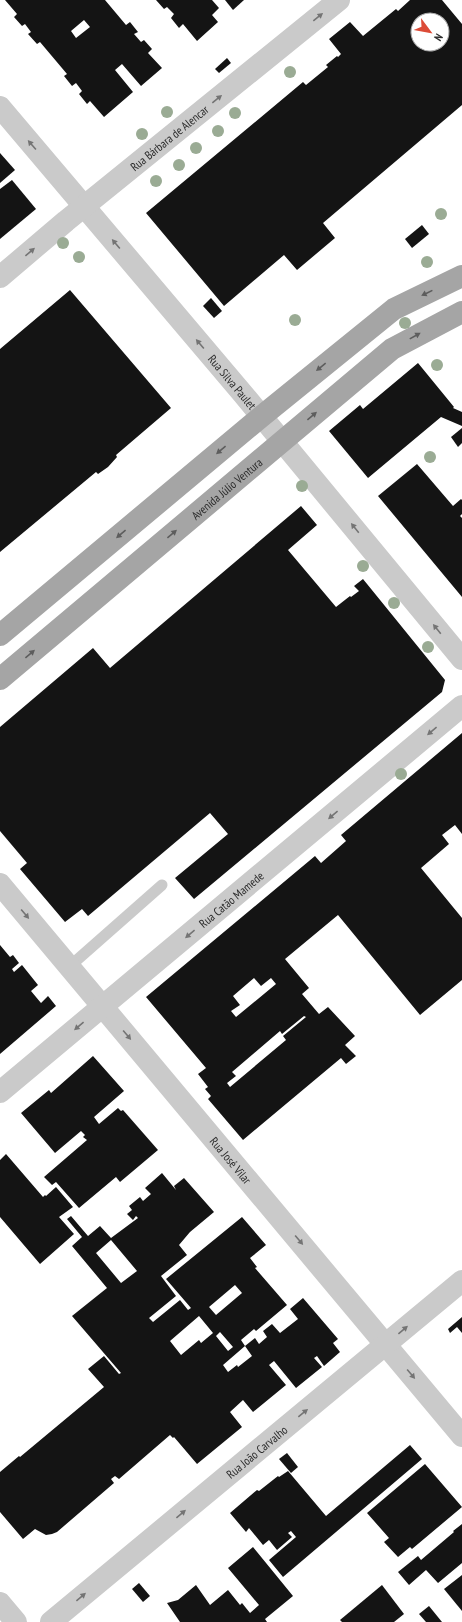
<svg xmlns="http://www.w3.org/2000/svg" width="462" height="1622" viewBox="0 0 462 1622" font-family="'PT Sans Narrow',sans-serif">
	<style>
		.building { fill: #141414; fill-rule: evenodd }
		.lines { fill: none; stroke-linecap: round; stroke-linejoin: round }
		.lane { stroke: #cacaca; stroke-width: 11 }
		.street { stroke: #cacaca; stroke-width: 22 }
		.primary { stroke: #a5a5a5; stroke-width: 22 }
		.tree { fill: #9aab94 }
		.oneway { fill: #747474 }
		.oneway2 { fill: #5d5d5d }
		.labels { text-anchor: middle; dominant-baseline: central; stroke-width: 4; stroke-linejoin: round; paint-order: stroke }
		.street-label { font-size: 12px; fill: #2d2d2d; stroke: #fff }
	</style>
	<rect width="100%" height="100%" fill="#fff"/>
	<g class="building">
		<path d="M 5,0 L 105,0 L 126,25 L 130,22 L 138,32 L 134,34 L 141,42 L 144,40 L 152,49 L 148,53 L 162,68 L 141,86 L 122,64 L 115,70 L 133,92 L 104,117 L 90,101 L 87,104 L 79,94 L 82,91 L 76,83 L 72,86 L 64,76 L 67,74 L 40,42 L 37,44 L 28,34 L 31,32 L 25,24 L 22,26 L 14,17 L 17,14 ZM 84,20 L 90,27 L 76,38 L 71,31 Z"/>
		<polygon points="156,0 212,0 219,8 212,15 218,22 197,41 183,24 179,28 171,18 174,14 167,7 164,9"/>
		<polygon points="225,0 244,0 233,10"/>
		<path d="M 410,0 L 442,0 L 462,24 L 462,105 L 323,223 L 335,238 L 297,270 L 284,255 L 224,306 L 146,213 L 303,82 L 306,85 L 328,67 L 326,65 L 337,56 L 338,57 L 341,54 L 329,39 L 350,22 L 363,36 L 396,9 L 398,11 ZM 418,20 L 442,20 L 442,44 L 418,44 Z"/>
		<polygon points="227,58 231,63 219,73 215,69"/>
		<polygon points="0,153 15,170 0,183"/>
		<polygon points="12,180 36,209 0,239 0,189"/>
		<polygon points="422,225 429,234 412,248 405,239"/>
		<polygon points="70,290 171,408 116,455 117,457 108,467 98,474 96,472 0,552 0,349"/>
		<polygon points="211,298 222,311 214,318 203,306"/>
		<polygon points="418,363 454,407 453,408 462,412 462,426 441,417 368,478 329,431 360,405 363,409"/>
		<polygon points="462,428 462,443 458,447 451,437"/>
		<polygon points="417,464 453,506 461,499 462,500 462,514 460,516 462,518 462,597 378,496"/>
		<polygon points="301,506 317,525 288,550 336,607 350,596 351,597 359,591 354,586 363,579 445,680 442,692 194,899 175,878 228,834 210,813 88,916 82,909 65,922 20,869 27,863 0,831 0,727 93,648 110,668"/>
		<path d="M 462,733 L 462,834 L 455,825 L 442,835 L 449,844 L 421,868 L 462,918 L 462,980 L 420,1015 L 338,915 L 285,959 L 309,988 L 302,994 L 319,1014 L 328,1007 L 355,1036 L 345,1045 L 356,1056 L 346,1064 L 341,1058 L 243,1140 L 208,1099 L 211,1096 L 205,1089 L 208,1087 L 198,1074 L 206,1068 L 146,997 L 315,856 L 321,863 L 346,841 L 341,835 ZM 254,978 L 261,986 L 271,978 L 276,984 L 236,1017 L 231,1011 L 240,1005 L 233,996 ZM 304,1016 L 306,1017 L 283,1036 L 286,1040 L 230,1087 L 227,1083 L 236,1076 L 232,1072 L 280,1031 L 282,1034 Z"/>
		<polygon points="0,945 10,957 13,955 19,963 12,969 14,972 22,965 38,985 31,991 41,1003 48,996 56,1006 0,1054"/>
		<polygon points="93,1056 124,1091 94,1117 99,1124 118,1108 121,1111 123,1110 158,1150 120,1182 116,1177 79,1208 56,1182 52,1185 44,1177 87,1140 83,1137 85,1135 81,1131 55,1153 21,1113 49,1090 51,1093"/>
		<polygon points="6,1154 43,1197 45,1195 46,1196 56,1187 73,1207 59,1217 74,1234 40,1264 0,1217 0,1160"/>
		<path d="M 162,1173 L 176,1190 L 174,1186 L 184,1178 L 214,1212 L 190,1232 L 179,1245 L 187,1255 L 161,1276 L 176,1296 L 149,1318 L 153,1322 L 180,1300 L 188,1310 L 191,1308 L 166,1279 L 242,1217 L 266,1245 L 250,1258 L 257,1267 L 255,1268 L 287,1305 L 256,1331 L 254,1329 L 241,1340 L 245,1346 L 223,1365 L 228,1372 L 237,1365 L 238,1367 L 252,1356 L 245,1346 L 255,1338 L 259,1344 L 267,1337 L 263,1331 L 272,1324 L 280,1333 L 298,1319 L 290,1309 L 303,1298 L 338,1339 L 333,1343 L 340,1352 L 324,1366 L 317,1356 L 314,1358 L 322,1367 L 296,1388 L 274,1361 L 269,1365 L 286,1385 L 253,1412 L 243,1400 L 230,1412 L 242,1427 L 197,1464 L 174,1437 L 173,1438 L 170,1435 L 119,1479 L 115,1476 L 111,1479 L 114,1483 L 57,1532 L 52,1534 L 46,1535 L 35,1529 L 23,1539 L 0,1512 L 0,1472 L 19,1456 L 20,1457 L 104,1387 L 88,1369 L 104,1356 L 119,1374 L 121,1373 L 72,1316 L 107,1288 L 72,1246 L 82,1237 L 67,1219 L 71,1216 L 88,1236 L 100,1226 L 111,1238 L 138,1218 L 136,1216 L 133,1220 L 127,1214 L 132,1210 L 129,1206 L 140,1197 L 143,1201 L 151,1194 L 145,1188 ZM 111,1240 L 137,1271 L 121,1283 L 96,1253 ZM 235,1285 L 242,1293 L 216,1315 L 209,1307 ZM 199,1316 L 213,1333 L 201,1343 L 199,1340 L 181,1355 L 170,1341 ZM 220,1332 L 233,1347 L 228,1351 L 216,1336 Z"/>
		<polygon points="462,1317 462,1333 457,1327 450,1333 448,1329"/>
		<polygon points="410,1445 422,1459 283,1577 269,1560 296,1537 291,1531 288,1533 292,1537 277,1550 269,1540 263,1545 249,1528 246,1532 230,1513 257,1490 259,1491 278,1476 279,1477 288,1471 326,1516"/>
		<polygon points="287,1453 298,1467 291,1473 279,1459"/>
		<polygon points="425,1464 462,1507 412,1549 410,1547 398,1557 384,1542 389,1538 367,1513"/>
		<polygon points="462,1524 462,1563 438,1583 426,1570 409,1585 398,1572 418,1556 421,1560 454,1532 453,1531"/>
		<polygon points="253,1547 293,1596 265,1619 267,1622 180,1622 167,1603 178,1600 196,1585 210,1605 228,1590 240,1605 242,1603 250,1613 259,1605 228,1568"/>
		<polygon points="462,1575 462,1611 444,1589"/>
		<polygon points="139,1583 150,1596 143,1602 132,1589"/>
		<polygon points="382,1585 404,1614 394,1622 342,1622 340,1620"/>
		<polygon points="429,1606 442,1622 426,1622 419,1614"/>
	</g>
	<g class="lines">
		<polyline class="lane" points="69,967 162,885"/>
		<g class="street">
			<path id="s1" d="M 0,107 L 243,394 L 462,659"/>
			<path id="s2" d="M 0,277 L 66,221 L 339,0"/>
			<path id="s3" d="M 0,884 L 462,1436"/>
			<path id="s4" d="M 0,1092 L 462,706"/>
			<polyline points="0,1603 16,1622"/>
			<path id="s5" d="M 51,1622 L 462,1281"/>
		</g>
		<g class="primary">
			<polyline points="0,635 262,416 394,309 462,276"/>
			<path id="s6" d="M 0,679 L 392,349 L 462,312"/>
		</g>
	</g>
	<g class="tree">
		<circle cx="290" cy="72" r="6"/>
		<circle cx="167" cy="112" r="6"/>
		<circle cx="235" cy="113" r="6"/>
		<circle cx="218" cy="131" r="6"/>
		<circle cx="142" cy="134" r="6"/>
		<circle cx="196" cy="148" r="6"/>
		<circle cx="179" cy="165" r="6"/>
		<circle cx="156" cy="181" r="6"/>
		<circle cx="441" cy="214" r="6"/>
		<circle cx="63" cy="243" r="6"/>
		<circle cx="79" cy="257" r="6"/>
		<circle cx="427" cy="262" r="6"/>
		<circle cx="295" cy="320" r="6"/>
		<circle cx="405" cy="323" r="6"/>
		<circle cx="437" cy="365" r="6"/>
		<circle cx="430" cy="457" r="6"/>
		<circle cx="302" cy="486" r="6"/>
		<circle cx="363" cy="566" r="6"/>
		<circle cx="394" cy="603" r="6"/>
		<circle cx="428" cy="647" r="6"/>
		<circle cx="401" cy="774" r="6"/>
	</g>
	<defs><path id="oneway-solid" d="M-6-.8H1V-3.2L6.5 0L1 3.2V.8H-6Z"/></defs>
	<g class="oneway">
		<use href="#oneway-solid" transform="translate(318 17) rotate(-39)"/>
		<use href="#oneway-solid" transform="translate(217 99) rotate(-39)"/>
		<use href="#oneway-solid" transform="translate(32 145) rotate(-131)"/>
		<use href="#oneway-solid" transform="translate(116 244) rotate(-130)"/>
		<use href="#oneway-solid" transform="translate(30 252) rotate(-40)"/>
		<use href="#oneway-solid" transform="translate(200 344) rotate(-130)"/>
		<use href="#oneway-solid" transform="translate(355 528) rotate(-129)"/>
		<use href="#oneway-solid" transform="translate(437 629) rotate(-129)"/>
		<use href="#oneway-solid" transform="translate(432 731) rotate(140)"/>
		<use href="#oneway-solid" transform="translate(333 815) rotate(140)"/>
		<use href="#oneway-solid" transform="translate(25 914) rotate(50)"/>
		<use href="#oneway-solid" transform="translate(190 934) rotate(140)"/>
		<use href="#oneway-solid" transform="translate(79 1026) rotate(140)"/>
		<use href="#oneway-solid" transform="translate(127 1035) rotate(50)"/>
		<use href="#oneway-solid" transform="translate(299 1240) rotate(50)"/>
		<use href="#oneway-solid" transform="translate(403 1330) rotate(-40)"/>
		<use href="#oneway-solid" transform="translate(411 1374) rotate(50)"/>
		<use href="#oneway-solid" transform="translate(303 1413) rotate(-39)"/>
		<use href="#oneway-solid" transform="translate(181 1514) rotate(-40)"/>
		<use href="#oneway-solid" transform="translate(81 1597) rotate(-40)"/>
	</g>
	<g class="oneway2">
		<use href="#oneway-solid" transform="translate(427 293) rotate(154)"/>
		<use href="#oneway-solid" transform="translate(415 336) rotate(-29)"/>
		<use href="#oneway-solid" transform="translate(321 367) rotate(141)"/>
		<use href="#oneway-solid" transform="translate(312 416) rotate(-40)"/>
		<use href="#oneway-solid" transform="translate(221 450) rotate(140)"/>
		<use href="#oneway-solid" transform="translate(121 534) rotate(140)"/>
		<use href="#oneway-solid" transform="translate(172 534) rotate(-40)"/>
		<use href="#oneway-solid" transform="translate(30 654) rotate(-40)"/>
	</g>
	<g class="labels">
		<g class="street-label">
			<text stroke="none"><textPath href="#s2" startOffset="219">Rua Bárbara de Alencar</textPath></text>
			<text stroke="none"><textPath href="#s1" startOffset="360">Rua Silva Paulet</textPath></text>
			<text stroke="none"><textPath href="#s6" startOffset="296">Avenida Júlio Ventura</textPath></text>
			<text stroke="none"><textPath href="#s4" startOffset="301">Rua Catão Mamede</textPath></text>
			<text stroke="none"><textPath href="#s3" startOffset="360">Rua José Vilar</textPath></text>
			<text stroke="none"><textPath href="#s5" startOffset="267">Rua João Carvalho</textPath></text>
		</g>
	</g>
	<g transform="translate(430 32) rotate(122)"><circle r="19" fill="#ffffff" stroke="#ababab"/>
	<path d="M0-3L7 15L0 10L-7 15Z" fill="#dc4b37"/>
	<text y="-6" font-size="11" font-weight="bold" text-anchor="middle" fill="#2d2d2d">N</text>
	</g>
</svg>
